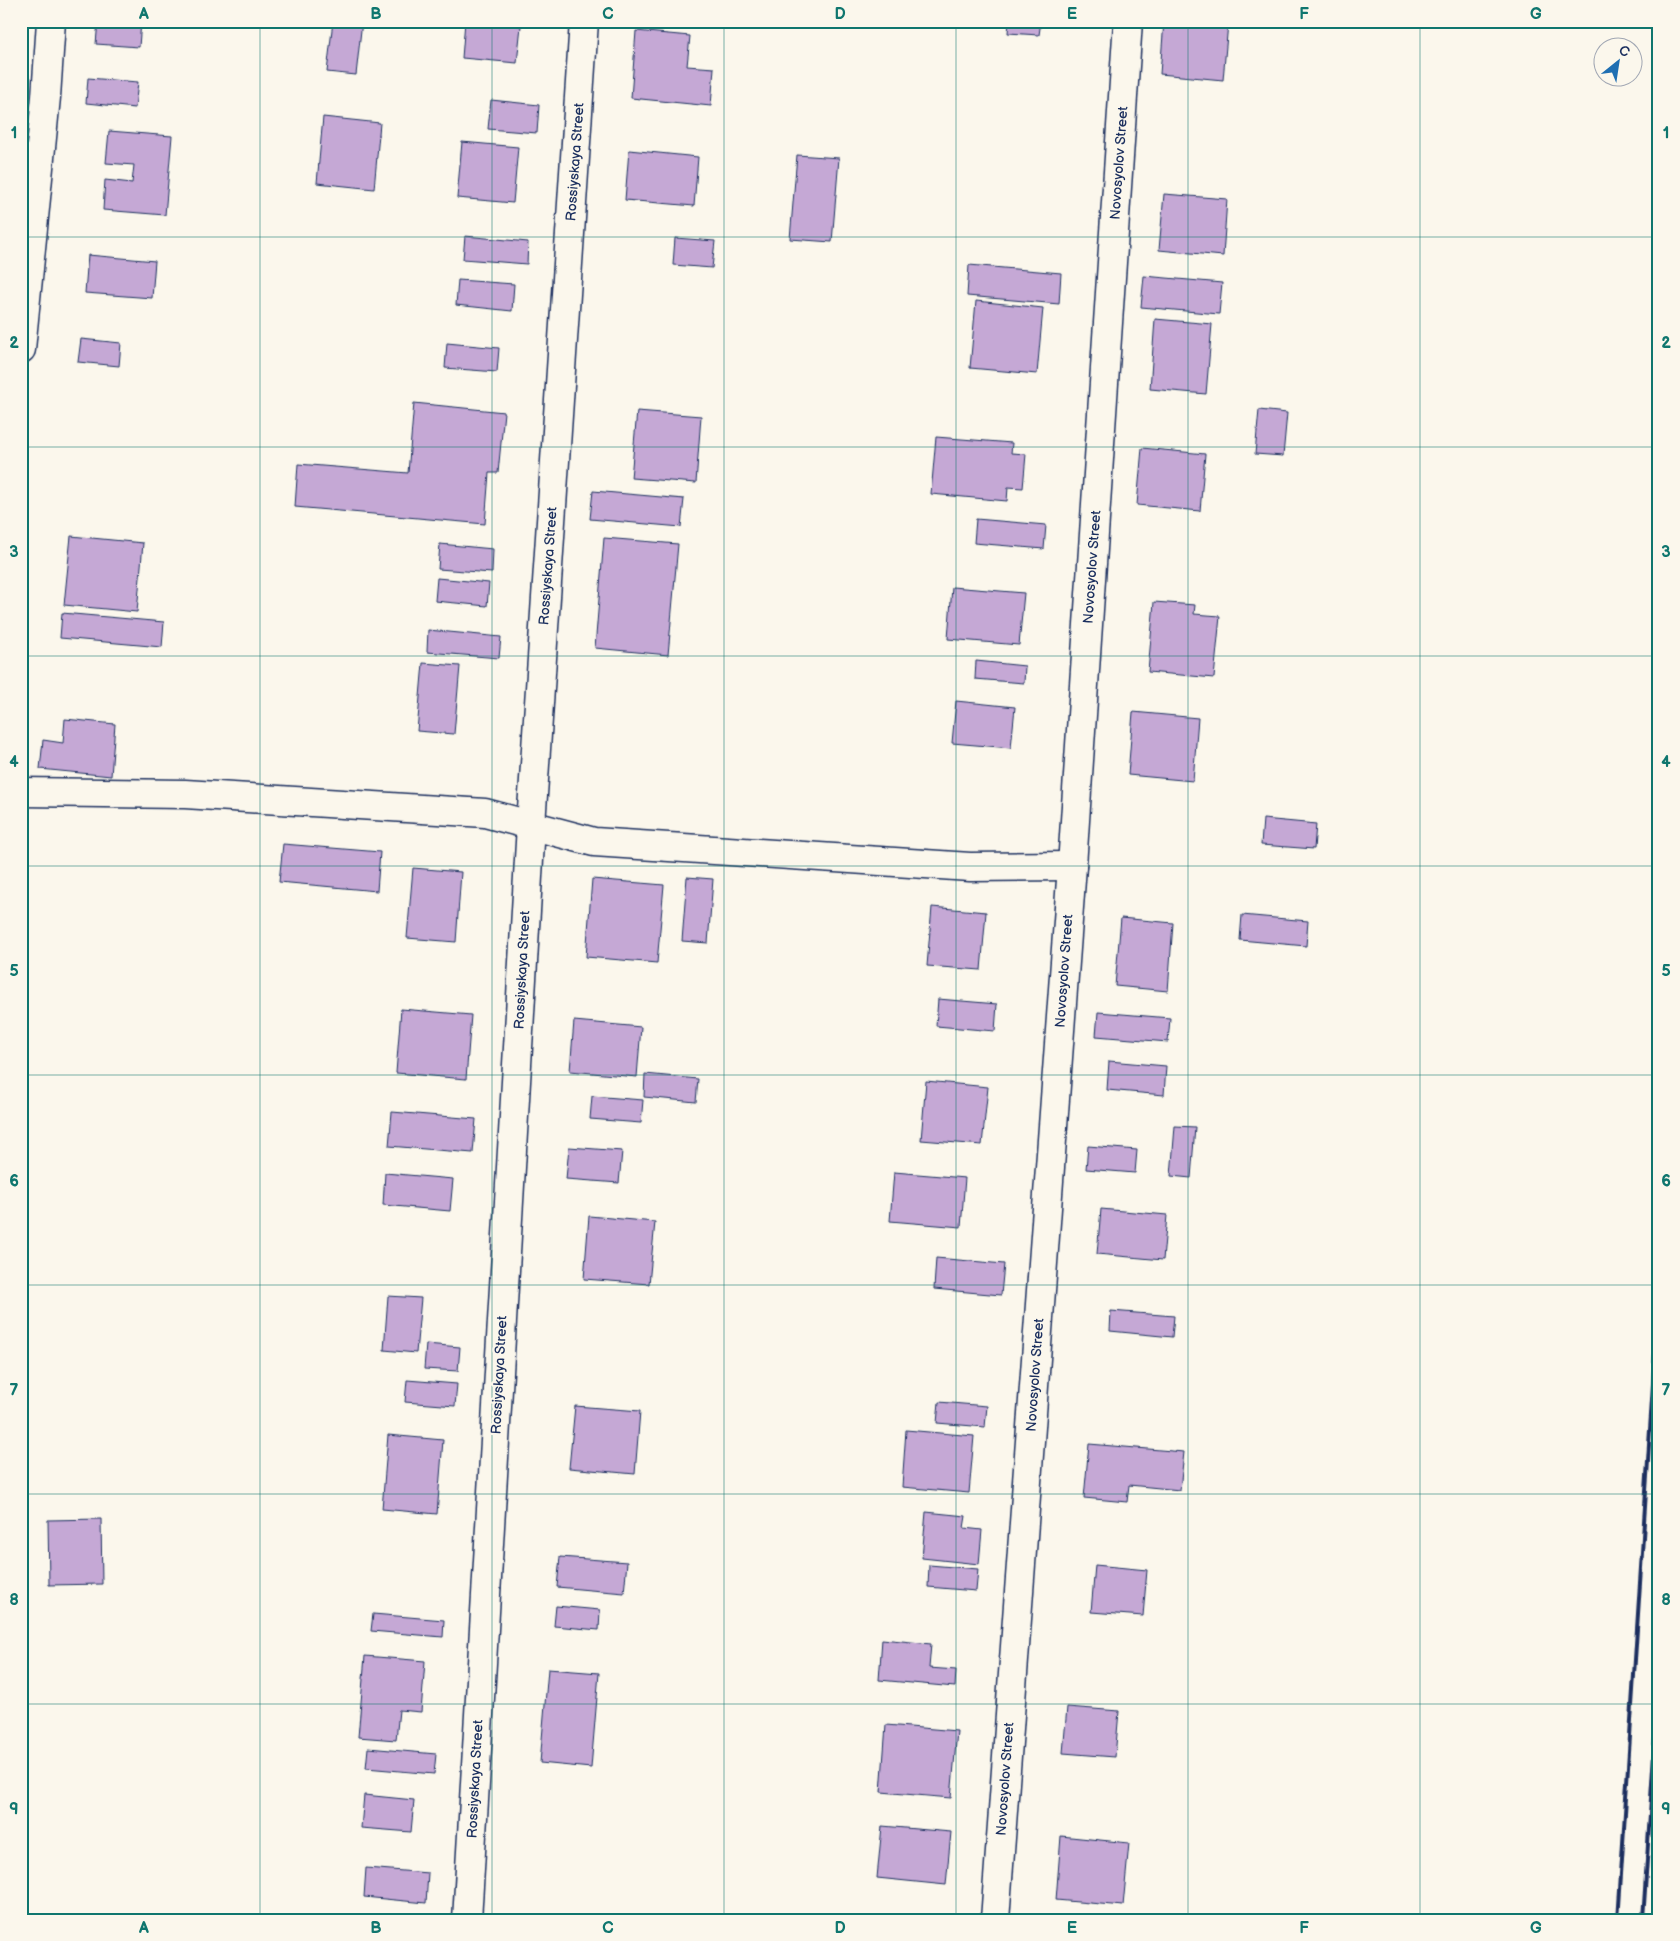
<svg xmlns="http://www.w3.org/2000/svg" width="1680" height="1941" viewBox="0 0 1680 1941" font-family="'Balsamiq Sans',sans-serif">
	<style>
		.building { fill: #c5a8d5; stroke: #1b2f5e }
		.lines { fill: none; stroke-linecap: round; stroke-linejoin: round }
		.minor-casing { stroke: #1b2f5e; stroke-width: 31 }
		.minor { stroke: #fbf7ec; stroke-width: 28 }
		.rail { stroke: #1b2f5e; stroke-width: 4 }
		.grid { fill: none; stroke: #0f766e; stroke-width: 1; stroke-opacity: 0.55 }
		.labels { text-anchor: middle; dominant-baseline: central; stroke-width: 4.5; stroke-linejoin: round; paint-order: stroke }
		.street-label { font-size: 14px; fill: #1b2f5e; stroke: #fbf7ec }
		.neatline { fill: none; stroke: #0f766e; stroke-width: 2 }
		.grid-label { font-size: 16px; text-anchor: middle; font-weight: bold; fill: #0f766e }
	</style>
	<rect width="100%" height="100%" fill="#fbf7ec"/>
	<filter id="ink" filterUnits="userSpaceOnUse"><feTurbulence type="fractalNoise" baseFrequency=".02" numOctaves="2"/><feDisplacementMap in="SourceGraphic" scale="10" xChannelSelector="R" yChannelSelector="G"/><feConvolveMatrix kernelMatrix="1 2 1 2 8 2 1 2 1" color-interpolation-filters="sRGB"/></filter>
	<g filter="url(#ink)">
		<g class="building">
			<polygon points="98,21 141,21 139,47 96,44"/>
			<polygon points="333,21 362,21 356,75 327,72"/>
			<polygon points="465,21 521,26 517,63 462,58"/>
			<polygon points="1009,21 1041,21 1039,35 1008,33"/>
			<polygon points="1164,21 1228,23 1223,80 1160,74"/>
			<polygon points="636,31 690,36 687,66 714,68 711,106 631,98"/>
			<polygon points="88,78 138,82 135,108 86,103"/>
			<polygon points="491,100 539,105 537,133 488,129"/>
			<polygon points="323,117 380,123 374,189 317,183"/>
			<polygon points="109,131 172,136 165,215 103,210 105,180 132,183 134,165 106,163"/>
			<polygon points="462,142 518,147 513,203 457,198"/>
			<polygon points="629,150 698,157 694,206 625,200"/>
			<polygon points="797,155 839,158 832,242 790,239"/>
			<polygon points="1164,194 1227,199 1223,256 1159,250"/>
			<polygon points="465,236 528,242 527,264 463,259"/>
			<polygon points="675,238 715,241 712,268 673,265"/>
			<polygon points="88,255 155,261 152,298 85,293"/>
			<polygon points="969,265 1061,273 1059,304 967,296"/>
			<polygon points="1144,276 1222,283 1219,314 1141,307"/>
			<polygon points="458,280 514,284 512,311 456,305"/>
			<polygon points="976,301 1043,308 1037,374 970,368"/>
			<polygon points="1155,319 1212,324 1206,394 1150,389"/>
			<polygon points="81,339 121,343 119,366 78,362"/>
			<polygon points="447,343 499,348 497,372 445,368"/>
			<polygon points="414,403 504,412 498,473 489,473 485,524 295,507 298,464 408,473"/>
			<polygon points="1259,410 1287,413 1283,456 1255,454"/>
			<polygon points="637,411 701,416 696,483 631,478"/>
			<polygon points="936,437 1012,443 1011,453 1026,454 1023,488 1008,487 1007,501 931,494"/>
			<polygon points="1142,448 1205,454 1200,511 1137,505"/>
			<polygon points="593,491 684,499 681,527 590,519"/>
			<polygon points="976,519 1046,525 1044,549 974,543"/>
			<polygon points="71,536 143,543 137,612 64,605"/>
			<polygon points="604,538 678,544 668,655 595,648"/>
			<polygon points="440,544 493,549 492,573 438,569"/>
			<polygon points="437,578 489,583 487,606 435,601"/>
			<polygon points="952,587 1024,593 1019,645 948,639"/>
			<polygon points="1154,602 1195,605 1194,614 1220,616 1214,678 1148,672"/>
			<polygon points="62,613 164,622 162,647 60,638"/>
			<polygon points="428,630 501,637 499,658 427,652"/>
			<polygon points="976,661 1025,666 1024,683 975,679"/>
			<polygon points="423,663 460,666 454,734 417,731"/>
			<polygon points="956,701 1015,707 1011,748 952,743"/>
			<polygon points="1133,712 1198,718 1193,781 1128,775"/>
			<polygon points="65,719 115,724 111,776 40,769 43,740 63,743"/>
			<polygon points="1263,819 1316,824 1314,849 1261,845"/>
			<polygon points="283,844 380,852 377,891 279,882"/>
			<polygon points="413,868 461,872 456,942 407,938"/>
			<polygon points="687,877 713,879 708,943 682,941"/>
			<polygon points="592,879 664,885 657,963 586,957"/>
			<polygon points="932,907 986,912 981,970 927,966"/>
			<polygon points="1242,915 1308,921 1306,946 1240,940"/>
			<polygon points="1121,918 1173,923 1168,991 1115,986"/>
			<polygon points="938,999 997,1004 995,1031 936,1026"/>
			<polygon points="401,1009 471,1015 466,1079 396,1073"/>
			<polygon points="1098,1012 1170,1018 1168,1042 1096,1036"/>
			<polygon points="574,1021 641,1027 637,1077 570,1071"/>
			<polygon points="1109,1061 1166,1066 1164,1095 1107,1090"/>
			<polygon points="645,1074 698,1079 696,1102 644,1097"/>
			<polygon points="926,1081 988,1087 982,1145 921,1140"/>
			<polygon points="592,1096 643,1100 641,1123 590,1119"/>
			<polygon points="392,1112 476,1119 473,1153 389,1146"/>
			<polygon points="1175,1126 1195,1127 1191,1178 1171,1176"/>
			<polygon points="1088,1146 1137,1150 1135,1173 1086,1169"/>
			<polygon points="569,1147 622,1151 619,1183 566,1179"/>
			<polygon points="894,1172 965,1178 961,1227 890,1221"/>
			<polygon points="385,1173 453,1179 450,1211 383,1205"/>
			<polygon points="1101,1209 1167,1215 1163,1260 1097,1254"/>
			<polygon points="589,1216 655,1222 649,1284 584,1279"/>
			<polygon points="936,1258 1004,1264 1001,1295 934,1289"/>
			<polygon points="388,1296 421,1298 416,1353 384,1350"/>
			<polygon points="1111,1311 1174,1316 1172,1337 1110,1331"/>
			<polygon points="426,1344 460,1347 458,1371 424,1369"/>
			<polygon points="407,1380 457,1384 455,1406 405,1402"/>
			<polygon points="939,1402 987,1406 985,1427 937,1423"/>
			<polygon points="575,1406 640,1411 635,1474 569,1468"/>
			<polygon points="906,1430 974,1436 969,1493 902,1487"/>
			<polygon points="388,1435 443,1440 437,1514 382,1509"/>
			<polygon points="1089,1444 1184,1452 1180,1490 1129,1485 1127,1502 1084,1498"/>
			<polygon points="926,1512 966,1516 964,1528 982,1530 979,1564 922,1558"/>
			<polygon points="101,1519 102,1584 49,1585 48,1520"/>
			<polygon points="560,1557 627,1562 624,1593 557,1587"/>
			<polygon points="929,1565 978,1569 976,1591 928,1587"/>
			<polygon points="1095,1565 1147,1570 1143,1616 1091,1612"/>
			<polygon points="556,1606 600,1610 599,1630 554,1626"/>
			<polygon points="373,1614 444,1620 443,1637 371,1631"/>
			<polygon points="882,1639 931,1644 929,1668 956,1670 955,1687 879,1680"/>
			<polygon points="365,1656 425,1661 421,1712 399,1710 396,1740 358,1737"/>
			<polygon points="548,1669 599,1673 591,1768 540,1763"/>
			<polygon points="1067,1707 1119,1711 1115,1757 1063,1753"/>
			<polygon points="886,1725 957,1731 951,1798 881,1792"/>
			<polygon points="368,1748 436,1754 434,1774 366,1768"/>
			<polygon points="364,1795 414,1800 411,1832 361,1828"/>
			<polygon points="882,1826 951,1832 946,1885 877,1878"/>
			<polygon points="1061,1836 1129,1843 1123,1906 1056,1900"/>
			<polygon points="366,1868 428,1873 426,1903 364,1897"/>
		</g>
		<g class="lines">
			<g class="minor-casing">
				<g id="minor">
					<polyline points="21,349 46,97 51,21"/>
					<polyline points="21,792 185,794 485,813 594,842 970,867 1072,866"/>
					<polyline points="467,1920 531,825 584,21"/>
					<polyline points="995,1920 1072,866 1128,21"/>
				</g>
			</g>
			<use href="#minor" class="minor"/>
			<g class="rail">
				<polyline points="1618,1920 1659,1292"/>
				<polyline points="1643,1920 1659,1677"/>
			</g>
		</g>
	</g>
	<path class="grid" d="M 260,21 L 260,1920M 492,21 L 492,1920M 724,21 L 724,1920M 956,21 L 956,1920M 1188,21 L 1188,1920M 1420,21 L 1420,1920M 21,237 L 1659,237M 21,447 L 1659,447M 21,656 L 1659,656M 21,866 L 1659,866M 21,1075 L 1659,1075M 21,1285 L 1659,1285M 21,1494 L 1659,1494M 21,1704 L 1659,1704"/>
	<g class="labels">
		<g class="street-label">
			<text transform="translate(575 162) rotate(-86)">Rossiyskaya Street</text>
			<text transform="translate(1119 163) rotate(-86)">Novosyolov Street</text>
			<text transform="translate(548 566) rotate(-86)">Rossiyskaya Street</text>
			<text transform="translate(1092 567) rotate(-86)">Novosyolov Street</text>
			<text transform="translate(522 970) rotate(-87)">Rossiyskaya Street</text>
			<text transform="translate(1064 971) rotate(-86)">Novosyolov Street</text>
			<text transform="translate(499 1375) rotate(-87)">Rossiyskaya Street</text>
			<text transform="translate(1035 1375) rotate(-86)">Novosyolov Street</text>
			<text transform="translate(475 1779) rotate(-87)">Rossiyskaya Street</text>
			<text transform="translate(1005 1779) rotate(-86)">Novosyolov Street</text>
		</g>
	</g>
	<rect width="1680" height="1941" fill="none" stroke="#fbf7ec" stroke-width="55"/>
	<g transform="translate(1618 62) rotate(30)"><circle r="24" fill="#fbf7ec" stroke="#a1a7b3"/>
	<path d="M0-4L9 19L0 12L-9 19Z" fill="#1f6fb2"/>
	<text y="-8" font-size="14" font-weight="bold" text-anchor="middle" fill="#1b2f5e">С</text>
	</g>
	<rect x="28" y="28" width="1624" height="1886" class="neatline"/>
	<g class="grid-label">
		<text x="144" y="19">A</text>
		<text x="376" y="19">B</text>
		<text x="608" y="19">C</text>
		<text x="840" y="19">D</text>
		<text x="1072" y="19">E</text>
		<text x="1304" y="19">F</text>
		<text x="1536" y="19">G</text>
		<text x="14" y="138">1</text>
		<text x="1666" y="138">1</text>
		<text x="14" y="348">2</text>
		<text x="1666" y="348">2</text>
		<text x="14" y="557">3</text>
		<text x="1666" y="557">3</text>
		<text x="14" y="767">4</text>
		<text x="1666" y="767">4</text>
		<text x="14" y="976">5</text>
		<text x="1666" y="976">5</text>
		<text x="14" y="1186">6</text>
		<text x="1666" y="1186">6</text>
		<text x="14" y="1395">7</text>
		<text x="1666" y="1395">7</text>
		<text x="14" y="1605">8</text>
		<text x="1666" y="1605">8</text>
		<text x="14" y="1814">9</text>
		<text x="1666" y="1814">9</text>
		<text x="144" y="1933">A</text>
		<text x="376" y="1933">B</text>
		<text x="608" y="1933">C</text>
		<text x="840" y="1933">D</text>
		<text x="1072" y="1933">E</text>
		<text x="1304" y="1933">F</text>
		<text x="1536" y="1933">G</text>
	</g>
</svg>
